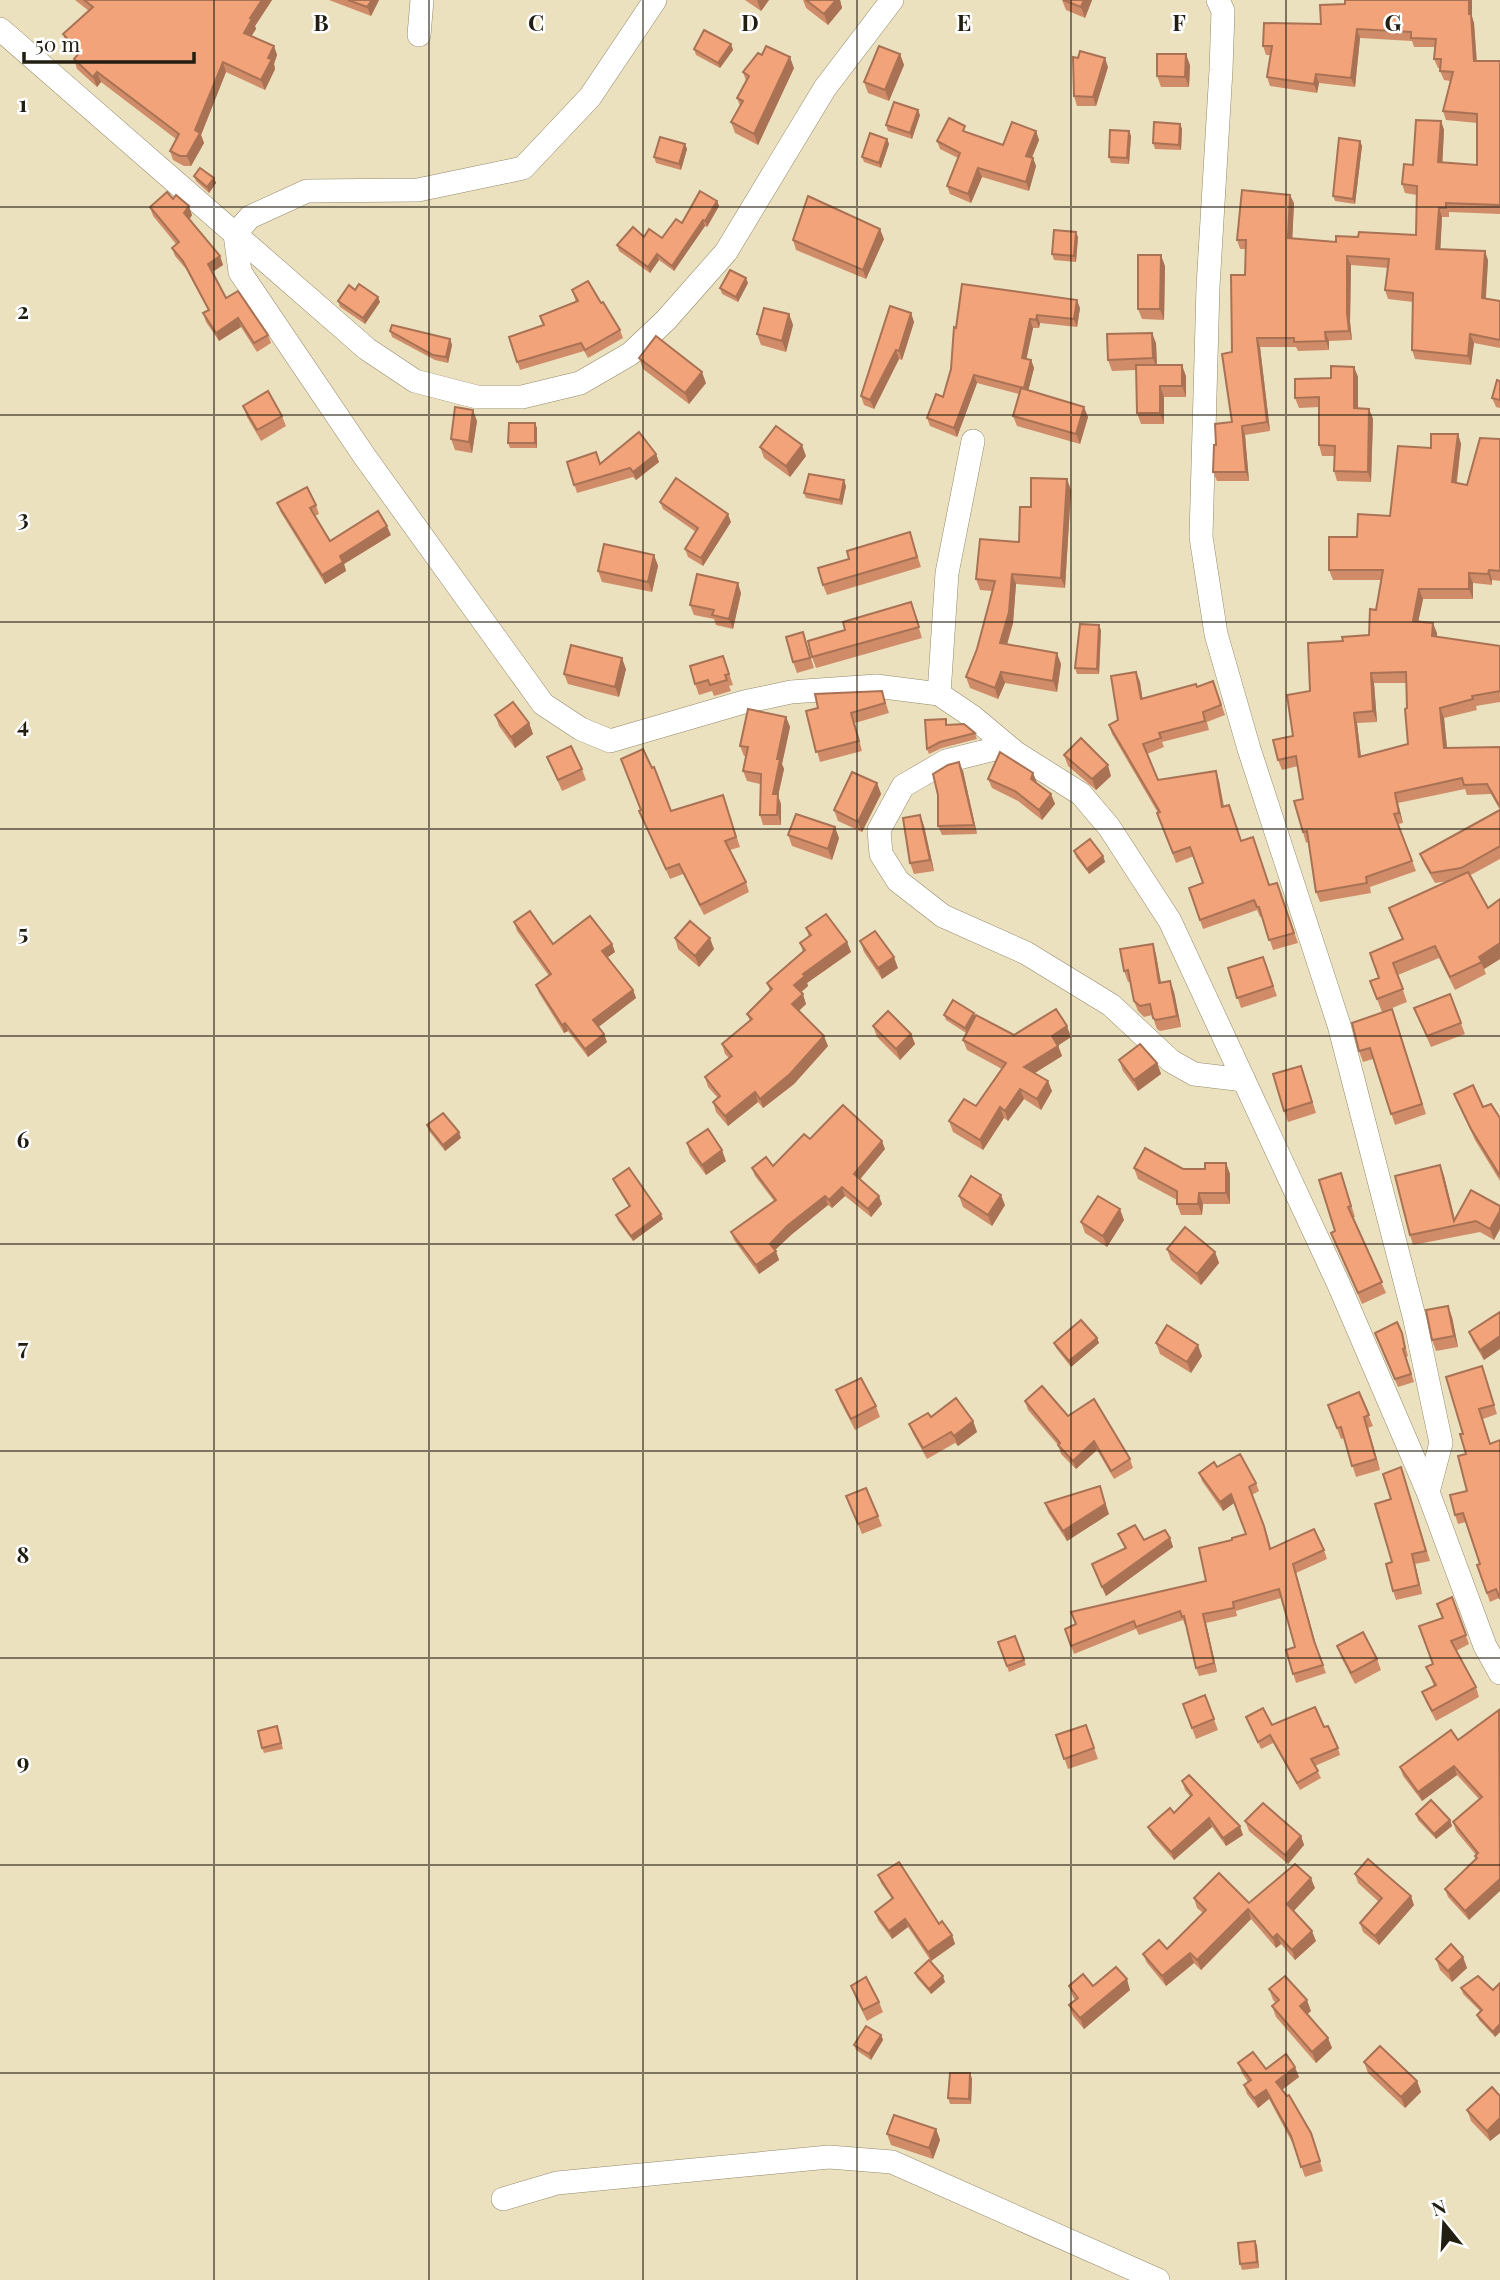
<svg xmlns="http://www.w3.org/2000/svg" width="1500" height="2280" viewBox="0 0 1500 2280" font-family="'Playfair Display',serif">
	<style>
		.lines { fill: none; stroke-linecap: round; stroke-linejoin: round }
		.street-casing { stroke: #938869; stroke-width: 24 }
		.street { stroke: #fff; stroke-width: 23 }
		.wall { fill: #d08c68; fill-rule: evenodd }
		.shaded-wall { fill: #a97255 }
		.building { fill: #f2a379; stroke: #a97255; stroke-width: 2; fill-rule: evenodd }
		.grid { fill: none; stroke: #221e11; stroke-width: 2; stroke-opacity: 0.55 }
		.grid-label { font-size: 23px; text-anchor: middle; font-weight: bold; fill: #221e11; stroke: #fff; stroke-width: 5; stroke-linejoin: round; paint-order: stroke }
	</style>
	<rect width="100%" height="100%" fill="#ece1bf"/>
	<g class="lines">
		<g class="street-casing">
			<g id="street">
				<polyline points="655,0 590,97 523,168 418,190 307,191 250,217 235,234 240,272 365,457 543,704 581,729 610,741 744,702 791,692 876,686 939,694 973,717 1016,753 1081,794 1109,827 1170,921 1339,1285 1428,1492"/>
				<polyline points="1218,0 1223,11 1221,70 1208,287 1201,537 1216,634 1249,749 1339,1025 1415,1320 1441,1443 1428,1492 1485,1646 1500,1673"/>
				<polyline points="0,29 367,349 415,381 477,397 522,397 580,383 630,354 666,320 726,252 825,88 892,0"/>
				<polyline points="419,35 422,0"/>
				<polyline points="939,694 947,573 973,441"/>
				<polyline points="1007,746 946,761 903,786 879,830 881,854 898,881 943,916 1026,953 1111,1005 1171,1061 1194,1074 1244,1080"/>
				<polyline points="503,2199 557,2183 829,2157 892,2162 1158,2280"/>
			</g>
		</g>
		<use href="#street" class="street"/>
	</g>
	<g class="wall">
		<polygon points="75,0 272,0 255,26 256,29 251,36 274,46 277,55 274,64 275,69 265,90 226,72 201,135 204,143 191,166 184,166 173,160 170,151 176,139 101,82 97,87 77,69 74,59 77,55 67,44 63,34 89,11"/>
		<polygon points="329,0 379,0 371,16"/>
		<polygon points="745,0 769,0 761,11"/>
		<polygon points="803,0 840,0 842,8 828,25 806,8"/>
		<polygon points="1062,0 1092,0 1085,18 1066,10"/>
		<polygon points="1472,17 1474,23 1477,61 1500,61 1500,214 1449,212 1449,217 1442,217 1440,249 1488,260 1486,299 1500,301 1500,348 1474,343 1471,365 1415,359 1412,350 1413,302 1388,299 1385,290 1388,268 1351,265 1350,322 1352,340 1329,341 1329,350 1298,351 1296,347 1260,347 1270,431 1245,435 1249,481 1217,481 1213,472 1216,445 1232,422 1232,352 1245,275 1245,249 1240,249 1237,240 1294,203 1292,238 1336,242 1358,237 1416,235 1417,195 1405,193 1402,184 1441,121 1444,130 1442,162 1477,165 1477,123 1446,120 1443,111 1450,81 1444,80 1440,71 1441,68 1438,68 1434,59 1435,47 1414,47 1412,41 1360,38 1355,87 1319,83 1317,93 1270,86 1267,77 1271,55 1266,55 1263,46 1321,24"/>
		<polygon points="731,44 733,50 720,68 696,55 694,49"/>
		<polygon points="900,54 904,65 889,101 868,93 864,82"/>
		<polygon points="1190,65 1189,87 1161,87 1157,76"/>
		<polygon points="1108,67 1096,106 1077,106 1074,96"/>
		<polygon points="794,68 758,145 735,133 731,122 740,106 737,98 746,81 743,72"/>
		<polygon points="920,115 912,139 888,131 886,125"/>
		<polygon points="1180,124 1182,129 1181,150 1155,149 1153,143"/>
		<polygon points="1036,131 1039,140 1032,158 1033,158 1036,166 1029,191 982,177 971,203 950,194 947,186 958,158 940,149 937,141 968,133 1003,145"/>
		<polygon points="1129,131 1131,136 1129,164 1111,163 1109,157"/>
		<polygon points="887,139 889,144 881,168 864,162 862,157"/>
		<polygon points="1360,141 1362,146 1355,204 1335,201 1333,196"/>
		<polygon points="685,144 687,149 681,170 656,163 654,157"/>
		<polygon points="194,176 214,178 216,183 209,193 196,181"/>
		<polygon points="173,199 192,215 189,219 220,256 223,265 212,272 226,298 268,335 271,343 257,352 241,327 219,341 206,322 203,313 208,310 186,269 175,256 172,248 176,244 153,216 150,207"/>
		<polygon points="717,201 719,206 707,227 705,226 674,271 659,260 650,273 619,251 617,245 644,237 662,238 682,223"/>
		<polygon points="1078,237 1076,262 1054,260 1052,254"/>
		<polygon points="884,239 866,279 796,250 793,240"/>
		<polygon points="1165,266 1164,320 1142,319 1138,309"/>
		<polygon points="748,283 738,302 722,294 720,288"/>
		<polygon points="355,290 380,302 365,324 340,307 338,301"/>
		<polygon points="572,290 601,303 620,330 623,338 588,358 584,351 520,370 509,337 544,326 576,302"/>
		<polygon points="1080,308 1077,327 1040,323 1039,328 1033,328 1026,359 1031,360 1034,368 1028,390 1088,417 1080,444 1017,426 1013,416 1019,394 977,383 957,437 930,426 927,418 943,397 951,369 954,327"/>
		<polygon points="911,313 914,322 902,360 899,359 874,409 864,405 861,396"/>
		<polygon points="789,314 793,325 786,352 761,345 757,334"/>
		<polygon points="390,331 450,339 452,345 448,363 435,360 392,337"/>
		<polygon points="1156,343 1157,365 1186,376 1186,397 1164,397 1164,424 1141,424 1137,413 1136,370 1112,371 1108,360"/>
		<polygon points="639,358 706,383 689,404 643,369"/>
		<polygon points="1354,367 1358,377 1358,408 1369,409 1373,419 1371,482 1337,481 1334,471 1334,456 1322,456 1319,445 1319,407 1299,408 1295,398 1331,378"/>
		<polygon points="1500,381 1500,408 1496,407 1492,398"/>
		<polygon points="243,406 282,416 286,426 261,441 247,417"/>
		<polygon points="477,421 472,453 455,450 451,439"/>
		<polygon points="537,428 537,448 510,448 508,443"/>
		<path d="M 1458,434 L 1461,444 L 1457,483 L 1467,485 L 1500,439 L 1500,581 L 1492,580 L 1492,585 L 1473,583 L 1473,599 L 1423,599 L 1418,622 L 1437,633 L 1437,637 L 1500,646 L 1500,702 L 1476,706 L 1477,710 L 1444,718 L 1447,748 L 1500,747 L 1500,859 L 1469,876 L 1488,908 L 1500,899 L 1500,959 L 1484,969 L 1486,974 L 1455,990 L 1439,958 L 1398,975 L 1407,1002 L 1382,1012 L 1370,981 L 1379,978 L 1402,939 L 1389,908 L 1449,881 L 1435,883 L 1424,864 L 1420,854 L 1500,810 L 1491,794 L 1467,795 L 1465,789 L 1398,803 L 1403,823 L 1398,824 L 1416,871 L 1370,887 L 1371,893 L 1320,902 L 1316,892 L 1308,842 L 1306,843 L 1303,832 L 1303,799 L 1298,766 L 1282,770 L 1278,760 L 1293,736 L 1310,691 L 1343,641 L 1369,635 L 1376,610 L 1381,580 L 1333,580 L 1329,570 L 1357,537 L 1390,516 L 1431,448 ZM 1374,683 L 1406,683 L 1408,744 L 1361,756 L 1357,723 L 1377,722 Z"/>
		<polygon points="760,447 806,456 790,477 764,458"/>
		<polygon points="656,454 659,462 636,480 633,477 577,493 567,462 600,464"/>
		<polygon points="846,486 842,505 806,498 804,493"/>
		<polygon points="1071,490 1065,588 1016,584 1013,623 1007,645 1061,664 1057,692 1005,683 998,699 970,688 966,677 977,649 992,591 980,590 976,579 1019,542 1031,507"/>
		<polygon points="660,502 731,522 703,566 688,557 685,549 696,532 663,509"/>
		<polygon points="277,503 316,505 319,514 315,516 330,541 391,535 344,564 346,571 325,584 280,511"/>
		<polygon points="910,532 921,567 827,595 823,585"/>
		<polygon points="654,555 658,566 652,592 602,582 598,571"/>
		<polygon points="741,593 733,629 716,625 714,619 694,615 690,605"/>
		<polygon points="911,602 922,638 816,668 812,657"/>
		<polygon points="1101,630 1099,674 1077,674 1075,668"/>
		<polygon points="803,632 814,668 797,673 793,662"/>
		<polygon points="727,667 733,685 729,686 731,691 714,696 712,691 699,695 695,684"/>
		<polygon points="626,669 619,697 568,684 564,674"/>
		<polygon points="1136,672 1140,682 1142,698 1197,687 1213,681 1225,715 1207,722 1209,730 1162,742 1164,747 1147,754 1158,780 1219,781 1224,806 1241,841 1269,885 1277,883 1298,943 1273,950 1262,916 1260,917 1257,910 1203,929 1189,888 1203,883 1194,856 1176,863 1157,813 1158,813 1112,734 1109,725 1118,720"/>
		<polygon points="882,691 889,713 855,723 862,751 820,762 806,711"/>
		<polygon points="495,715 529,723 533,734 515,748 499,726"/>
		<polygon points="786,717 790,727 782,764 784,769 778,796 781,804 781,825 763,825 760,815 760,784 747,781 743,771 746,756 744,756 740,746"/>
		<polygon points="948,725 975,733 977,739 942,748 929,754 927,749"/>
		<polygon points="1064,755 1111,776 1096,790 1068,766"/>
		<polygon points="547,757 582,769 586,780 562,791"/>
		<polygon points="963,771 977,834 942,835 938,826"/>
		<polygon points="1033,773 1037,783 1051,794 1055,804 1042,820 1018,801 992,788 988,779"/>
		<polygon points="877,783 881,794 862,832 838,821 834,810"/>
		<polygon points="723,795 740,847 730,850 746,882 749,892 704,915 683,874 670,879 639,811 671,811"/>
		<polygon points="920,815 924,826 934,871 914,874 910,863"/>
		<polygon points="788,835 839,838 832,860 792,846"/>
		<polygon points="1074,851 1103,856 1105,862 1089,874 1076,857"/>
		<polygon points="514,922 553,944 612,944 615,952 608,957 633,990 636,998 598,1027 607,1042 588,1057 568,1031 564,1033 539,993 536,985 549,976 517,931"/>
		<polygon points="806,928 847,942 851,952 807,983 808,986 801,992 806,1004 799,1011 828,1046 794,1084 763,1108 758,1102 728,1126 716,1112 713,1102 718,1098 708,1087 705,1077 729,1058 725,1054 722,1044 750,1021 747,1014 770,991 767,983 803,952 800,943 809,937"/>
		<polygon points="675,938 714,949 699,967 678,949"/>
		<polygon points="860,941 898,968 882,979 864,952"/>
		<polygon points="1153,944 1156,955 1161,983 1174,992 1181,1027 1160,1031 1157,1029 1152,1015 1144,1017 1138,1011 1134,1001 1131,981 1128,982 1124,971"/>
		<polygon points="1263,957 1277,996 1241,1008 1228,968"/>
		<polygon points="1450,994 1465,1034 1431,1047 1414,1008"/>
		<polygon points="944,1015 976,1016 1014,1035 1071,1037 1058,1045 1062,1056 1035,1073 1052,1091 1041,1110 1024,1099 1008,1121 1004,1118 983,1150 953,1132 949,1121 976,1106 1002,1069 967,1050 963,1040 966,1033 946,1020"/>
		<polygon points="1396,1020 1426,1114 1395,1125 1373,1059 1363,1062 1359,1051"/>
		<polygon points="873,1026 911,1034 915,1044 900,1060 877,1037"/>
		<polygon points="1119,1060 1157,1063 1161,1074 1138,1091 1123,1071"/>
		<polygon points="1305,1077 1316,1113 1288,1122 1284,1111"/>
		<polygon points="1454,1094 1483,1107 1500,1118 1500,1181 1475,1140"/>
		<polygon points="427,1125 461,1138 445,1151 429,1131"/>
		<polygon points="810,1139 885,1149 860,1179 882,1204 871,1217 845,1196 832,1208 828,1205 791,1235 775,1250 779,1260 759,1274 734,1240 731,1232 774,1201 755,1176 752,1168 773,1166"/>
		<polygon points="687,1143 726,1161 706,1175 690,1154"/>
		<polygon points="1226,1163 1230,1174 1230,1204 1203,1204 1202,1215 1181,1215 1177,1204 1177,1200 1138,1179 1134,1168 1205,1169"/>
		<polygon points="1440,1165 1444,1176 1455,1219 1500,1206 1494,1240 1480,1232 1413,1245 1410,1235"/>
		<polygon points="1341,1173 1355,1217 1353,1217 1386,1293 1362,1304 1331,1233 1335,1231"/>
		<polygon points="613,1179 663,1219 633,1241 618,1221 616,1215 629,1207 615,1184"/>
		<polygon points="959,1196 1005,1205 992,1226 963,1207"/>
		<polygon points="1124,1220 1107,1247 1085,1233 1081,1222"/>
		<polygon points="1167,1249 1215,1252 1219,1263 1201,1285 1171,1260"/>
		<polygon points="1500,1312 1484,1360 1473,1342 1469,1332"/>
		<polygon points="1452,1317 1458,1347 1436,1351 1432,1340"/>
		<polygon points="1402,1333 1408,1356 1406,1357 1414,1382 1398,1387 1378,1341"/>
		<polygon points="1097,1338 1099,1343 1071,1367 1056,1348 1054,1343"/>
		<polygon points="1156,1343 1202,1356 1191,1373 1160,1354"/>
		<polygon points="1485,1375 1497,1414 1483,1419 1499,1598 1490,1602 1477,1565 1480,1564 1466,1522 1458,1524 1455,1515 1467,1491 1466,1454 1463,1434"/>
		<polygon points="836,1390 876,1406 880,1417 855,1430 840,1401"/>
		<polygon points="1359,1392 1373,1426 1368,1428 1380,1470 1356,1477 1344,1438 1341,1439 1328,1405"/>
		<polygon points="1025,1401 1068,1416 1130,1459 1133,1468 1114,1479 1097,1450 1076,1469 1061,1454 1058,1445 1028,1410"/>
		<polygon points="931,1417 973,1421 977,1432 958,1446 955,1443 927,1459 913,1434 909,1424"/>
		<polygon points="1217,1467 1256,1483 1259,1491 1252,1495 1267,1534 1271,1548 1324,1550 1327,1559 1296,1573 1317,1649 1326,1673 1296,1683 1286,1650 1295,1647 1281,1598 1236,1611 1237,1616 1206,1623 1217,1672 1199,1676 1196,1668 1186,1625 1185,1625 1183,1620 1139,1635 1136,1629 1074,1654 1065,1629 1076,1624 1071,1612 1206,1581 1232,1540 1246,1534 1234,1503 1223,1511 1202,1481 1199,1473"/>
		<polygon points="1401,1467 1430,1561 1415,1564 1422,1594 1396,1600 1393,1591 1391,1499"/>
		<polygon points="846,1496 878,1516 882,1526 862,1534"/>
		<polygon points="1045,1503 1109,1514 1067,1541 1048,1512"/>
		<polygon points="1118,1534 1144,1540 1170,1538 1173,1547 1106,1596 1092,1564 1125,1549"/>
		<polygon points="1452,1597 1469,1644 1456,1651 1476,1687 1479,1697 1436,1721 1426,1702 1422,1692 1434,1686 1426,1667 1433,1664 1442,1618 1437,1604"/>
		<polygon points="1015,1636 1026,1665 1009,1672 998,1642"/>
		<polygon points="1337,1646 1377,1659 1381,1670 1355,1684 1341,1657"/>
		<polygon points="1205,1695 1218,1730 1196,1739 1183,1704"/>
		<polygon points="1499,1710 1469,1920 1448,1897 1445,1889 1476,1858 1475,1856 1476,1855 1456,1831 1453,1822 1479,1799 1457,1775 1422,1801 1403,1776 1400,1767 1458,1740"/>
		<polygon points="1246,1717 1272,1725 1324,1727 1338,1748 1340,1755 1315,1766 1321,1778 1300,1790 1273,1743 1261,1749"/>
		<polygon points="1086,1725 1098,1759 1068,1769 1056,1735"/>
		<polygon points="279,1732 283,1749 264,1753 262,1748"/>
		<polygon points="1182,1781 1243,1835 1226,1846 1212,1827 1174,1860 1152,1835 1148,1827 1174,1813 1190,1796 1185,1790"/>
		<polygon points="1416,1814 1450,1820 1452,1826 1436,1839 1418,1820"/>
		<polygon points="1245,1821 1301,1836 1304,1845 1288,1864 1249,1831"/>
		<polygon points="1355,1874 1414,1905 1379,1945 1363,1932 1360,1923 1379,1902 1358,1883"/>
		<polygon points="878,1875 939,1924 952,1935 955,1944 931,1961 908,1927 892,1939 878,1920 875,1912 892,1899 881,1883"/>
		<polygon points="1315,1888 1293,1911 1316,1941 1295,1960 1281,1944 1276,1948 1251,1919 1201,1970 1194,1963 1166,1986 1147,1963 1143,1954 1167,1949 1203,1913 1197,1908 1194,1898 1249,1903"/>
		<polygon points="1463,1957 1467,1968 1452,1982 1440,1970 1436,1959"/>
		<polygon points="915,1973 945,1982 931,1994 917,1978"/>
		<polygon points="1500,1983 1500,2032 1495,2037 1479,2020 1477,2015 1481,2012 1463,1994 1461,1988 1493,1990"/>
		<polygon points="851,1986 879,2002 883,2012 867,2021 855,1997"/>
		<polygon points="1069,1986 1093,1986 1130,1990 1084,2029 1073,2016 1069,2005 1075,2000 1073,1997"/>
		<polygon points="1269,1989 1311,2011 1307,2014 1328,2038 1332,2048 1316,2063 1276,2017 1272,2006 1276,2003 1273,2000"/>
		<polygon points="881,2035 883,2040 871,2060 856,2050 854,2045"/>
		<polygon points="1364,2062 1417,2081 1421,2092 1405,2108 1368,2073"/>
		<polygon points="1238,2063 1299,2077 1282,2090 1311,2133 1323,2171 1305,2177 1293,2144 1269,2099 1258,2108 1247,2094 1244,2085 1248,2082 1242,2073"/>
		<polygon points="970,2073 972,2079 971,2104 950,2104 948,2098"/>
		<polygon points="1500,2096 1500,2133 1490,2141 1471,2121 1467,2110"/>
		<polygon points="936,2129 940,2140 933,2159 891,2145 887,2134"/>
		<polygon points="1255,2241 1257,2246 1259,2268 1242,2270 1240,2264"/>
	</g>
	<g class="shaded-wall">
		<polygon points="262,0 272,0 255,26 256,29 247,43 244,33 250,18"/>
		<polygon points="372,0 379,0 371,16 367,7"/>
		<polygon points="757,0 769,0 761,11"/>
		<polygon points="836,0 840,0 842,8 828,25 824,14"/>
		<polygon points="1084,0 1092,0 1085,18 1081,7"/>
		<polygon points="1469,0 1472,0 1472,17 1474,23 1477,70 1474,61 1469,14"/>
		<polygon points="1357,29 1360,38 1355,87 1351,78"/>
		<polygon points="731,44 733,50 720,68 718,63"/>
		<polygon points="274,46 277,55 274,64 275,69 265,90 261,80 268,58"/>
		<polygon points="900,54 904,65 889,101 885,90"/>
		<polygon points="1186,54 1190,65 1189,87 1185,77"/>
		<polygon points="790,57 794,68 758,145 754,134"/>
		<polygon points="1105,58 1108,67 1096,106 1093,97"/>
		<polygon points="223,62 226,72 201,135 204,143 191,166 187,156 195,130"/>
		<polygon points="97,72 101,82 97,87 93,77"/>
		<polygon points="1316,74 1319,83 1317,93 1314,84"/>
		<polygon points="918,110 920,115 912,139 910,133"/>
		<polygon points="1441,121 1444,130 1442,171 1438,162"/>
		<polygon points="1180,124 1182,129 1181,150 1179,145"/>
		<polygon points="1036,131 1039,140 1029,164 1026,156"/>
		<polygon points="1129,131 1131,136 1129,164 1127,158"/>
		<polygon points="887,139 889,144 881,168 879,163"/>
		<polygon points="1360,141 1362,146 1355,204 1353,199"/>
		<polygon points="685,144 687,149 681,170 679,164"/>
		<polygon points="1033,158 1036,166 1029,191 1026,182"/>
		<polygon points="978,168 982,177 971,203 968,194"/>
		<polygon points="214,178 216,183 209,193 207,187"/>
		<polygon points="1290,195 1294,203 1292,247 1288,238"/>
		<polygon points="717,201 719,206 707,227 705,221"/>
		<polygon points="189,206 192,215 188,222 184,213"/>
		<polygon points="1439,208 1442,217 1440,258 1436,249"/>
		<polygon points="703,220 705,226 674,271 672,266"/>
		<polygon points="880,229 884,239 866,279 863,270"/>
		<polygon points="1076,232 1078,237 1076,262 1074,256"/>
		<polygon points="1485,251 1488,260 1485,307 1482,298"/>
		<polygon points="657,254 659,260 650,273 648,267"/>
		<polygon points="1161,255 1165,266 1164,320 1160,309"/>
		<polygon points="220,256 223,265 211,273 208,264"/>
		<polygon points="1347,256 1351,265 1350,322 1352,340 1349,331 1347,313"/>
		<polygon points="746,278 748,283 738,302 736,297"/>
		<polygon points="378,297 380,302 365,324 363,318"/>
		<polygon points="1077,300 1080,308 1077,327 1074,319"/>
		<polygon points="911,313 914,322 902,360 899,351"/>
		<polygon points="789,314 793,325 786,352 782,341"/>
		<polygon points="1037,315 1040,323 1039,328 1036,320"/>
		<polygon points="238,318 241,327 219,341 216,333"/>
		<polygon points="1030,319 1033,328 1025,366 1022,358"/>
		<polygon points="1325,332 1329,341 1329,350 1326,341"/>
		<polygon points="1152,333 1156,343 1157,369 1153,358"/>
		<polygon points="1470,334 1474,343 1471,365 1468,356"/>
		<polygon points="1257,338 1260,347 1270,431 1267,422"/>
		<polygon points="450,339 452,345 448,363 446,357"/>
		<polygon points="896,350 899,359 874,409 870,400"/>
		<polygon points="1031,360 1034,368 1027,396 1024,388"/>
		<polygon points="1182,365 1186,376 1186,397 1182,386"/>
		<polygon points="1354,367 1358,377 1358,419 1354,408"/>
		<polygon points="702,372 706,383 689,404 685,393"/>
		<polygon points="974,375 977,383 957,437 954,428"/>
		<polygon points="1160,386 1164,397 1164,424 1160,413"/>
		<polygon points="1084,407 1088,417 1080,444 1076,434"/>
		<polygon points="1369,409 1373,419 1371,482 1368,472"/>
		<polygon points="473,410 477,421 472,453 469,442"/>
		<polygon points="535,423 537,428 537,448 535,443"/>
		<polygon points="1242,426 1245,435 1249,481 1246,472"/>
		<polygon points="1458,434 1461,444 1455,492 1452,482"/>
		<polygon points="802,445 806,456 790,477 786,466"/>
		<polygon points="656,454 659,462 636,480 633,472"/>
		<polygon points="1067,479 1071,490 1065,588 1061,578"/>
		<polygon points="844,480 846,486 842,505 840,500"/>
		<polygon points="728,514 731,522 703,566 701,558"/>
		<polygon points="387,526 391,535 344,564 346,571 325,584 322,575 340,556"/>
		<polygon points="654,555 658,566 652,592 648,582"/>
		<polygon points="1489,570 1492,580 1492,585 1488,574"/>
		<polygon points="1469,573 1473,583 1473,599 1469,589"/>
		<polygon points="1012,574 1016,584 1013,623 1004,654 1000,643"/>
		<polygon points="738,583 741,593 733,629 729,619"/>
		<polygon points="1419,589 1423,599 1416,632 1413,621"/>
		<polygon points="1433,623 1437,633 1436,646 1432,636"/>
		<polygon points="1099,625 1101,630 1099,674 1097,669"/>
		<polygon points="1057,653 1061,664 1057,692 1053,681"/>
		<polygon points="622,658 626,669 619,697 615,687"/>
		<polygon points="1001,672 1005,683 998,699 995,688"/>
		<polygon points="1136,672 1140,682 1144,708 1141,699"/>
		<polygon points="1371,673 1374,683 1377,722 1373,711"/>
		<polygon points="1440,708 1444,718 1448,758 1444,748"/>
		<polygon points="1354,713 1357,723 1362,767 1359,757"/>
		<polygon points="786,717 790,727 782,764 784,769 778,796 781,804 781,825 773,794 777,759"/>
		<polygon points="529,723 533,734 515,748 511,737"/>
		<polygon points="959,762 963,771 977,834 974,825"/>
		<polygon points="1108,765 1111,776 1096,790 1092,779"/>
		<polygon points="1216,771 1219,781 1225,817 1222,807"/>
		<polygon points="1033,773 1037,783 1031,779"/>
		<polygon points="877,783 881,794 862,832 858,822"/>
		<polygon points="1395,793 1398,803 1403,823 1399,813"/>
		<polygon points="1051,794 1055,804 1042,820 1039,810"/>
		<polygon points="920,815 924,826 934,871 930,860"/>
		<polygon points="835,827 839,838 832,860 828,849"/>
		<polygon points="1103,856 1105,862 1089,874 1087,869"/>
		<polygon points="710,938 714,949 699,967 695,956"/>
		<polygon points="847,942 851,952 807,983 808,986 798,995 794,985 803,974"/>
		<polygon points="1500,943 1500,959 1484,969 1479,957"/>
		<polygon points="612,944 615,952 605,959 602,951"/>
		<polygon points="1153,944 1156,955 1163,994 1159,983"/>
		<polygon points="894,957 898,968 882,979 878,968"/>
		<polygon points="1170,981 1174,992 1181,1027 1177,1016"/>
		<polygon points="633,990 636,998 596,1029 593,1020"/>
		<polygon points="803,994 806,1004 795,1014 792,1004"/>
		<polygon points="974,1013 976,1019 967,1033 965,1028"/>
		<polygon points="565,1023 568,1031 564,1033 562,1025"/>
		<polygon points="1067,1026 1071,1037 1056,1047 1052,1036"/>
		<polygon points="604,1034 607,1042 588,1057 585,1049"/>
		<polygon points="911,1034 915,1044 900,1060 896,1049"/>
		<polygon points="824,1036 828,1046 794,1084 763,1108 760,1099"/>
		<polygon points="1058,1046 1062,1056 1028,1077 1024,1067"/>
		<polygon points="1157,1063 1161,1074 1138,1091 1134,1080"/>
		<polygon points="1048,1081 1052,1091 1041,1110 1037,1099"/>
		<polygon points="1020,1089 1024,1099 1008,1121 1005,1111"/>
		<polygon points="755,1092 758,1102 728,1126 725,1116"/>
		<polygon points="1000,1107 1004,1118 983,1150 980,1140"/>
		<polygon points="459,1132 461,1138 445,1151 443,1145"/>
		<polygon points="882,1141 885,1149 857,1183 854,1174"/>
		<polygon points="722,1150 726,1161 706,1175 702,1165"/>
		<polygon points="1226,1163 1230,1174 1230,1204 1226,1193"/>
		<polygon points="1440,1165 1444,1176 1456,1225 1454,1221"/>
		<polygon points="842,1187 845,1196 832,1208 829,1200"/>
		<polygon points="1199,1193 1203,1204 1202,1215 1198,1204"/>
		<polygon points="1001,1195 1005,1205 992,1226 988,1215"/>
		<polygon points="825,1196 828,1205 791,1235 773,1252 770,1244 787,1226"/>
		<polygon points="879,1196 882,1204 871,1217 868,1209"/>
		<polygon points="1120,1209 1124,1220 1107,1247 1103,1236"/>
		<polygon points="1500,1211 1500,1229 1494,1240 1490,1229"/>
		<polygon points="661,1214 663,1219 633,1241 631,1236"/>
		<polygon points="776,1251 779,1260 759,1274 756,1265"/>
		<polygon points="1215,1252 1219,1263 1201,1285 1197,1274"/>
		<polygon points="1448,1306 1452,1317 1458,1347 1454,1336"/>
		<polygon points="1500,1336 1500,1349 1484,1360 1480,1350"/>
		<polygon points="1097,1338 1099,1343 1071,1367 1069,1361"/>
		<polygon points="1198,1345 1202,1356 1191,1373 1187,1362"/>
		<polygon points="1364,1417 1368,1428 1380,1470 1376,1459"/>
		<polygon points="973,1421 977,1432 958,1446 954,1436"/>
		<polygon points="1094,1441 1097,1450 1076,1469 1073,1461"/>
		<polygon points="1100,1486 1109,1514 1067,1541 1063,1531"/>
		<polygon points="1231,1494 1234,1503 1223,1511 1220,1502"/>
		<polygon points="1170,1538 1173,1547 1106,1596 1102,1587"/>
		<polygon points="1412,1554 1415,1564 1422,1594 1419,1585"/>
		<polygon points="1293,1564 1296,1573 1317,1649 1314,1641"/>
		<polygon points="1203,1614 1206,1623 1217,1672 1214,1663"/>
		<polygon points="1454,1766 1457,1775 1422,1801 1418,1792"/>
		<polygon points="1209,1818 1212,1827 1174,1860 1171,1852"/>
		<polygon points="1450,1820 1452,1826 1436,1839 1434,1834"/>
		<polygon points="1240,1826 1243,1835 1226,1846 1223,1838"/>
		<polygon points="1301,1836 1304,1845 1288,1864 1285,1855"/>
		<polygon points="1311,1878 1315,1888 1291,1914 1287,1904"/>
		<polygon points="1500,1879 1500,1891 1469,1920 1465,1911"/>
		<polygon points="1411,1896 1414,1905 1379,1945 1375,1936"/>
		<polygon points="1248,1909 1251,1919 1201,1970 1197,1960"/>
		<polygon points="905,1919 908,1927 892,1939 889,1931"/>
		<polygon points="1312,1931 1316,1941 1295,1960 1292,1950"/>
		<polygon points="1277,1934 1281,1944 1276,1948 1273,1938"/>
		<polygon points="952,1935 955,1944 931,1961 928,1952"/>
		<polygon points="1190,1953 1194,1963 1166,1986 1162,1976"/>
		<polygon points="1463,1957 1467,1968 1452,1982 1448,1971"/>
		<polygon points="943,1976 945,1982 931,1994 929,1989"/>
		<polygon points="1127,1979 1130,1990 1084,2029 1080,2018"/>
		<polygon points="1307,2000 1311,2011 1304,2017 1300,2006"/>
		<polygon points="1500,2024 1500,2032 1495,2037 1493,2032"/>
		<polygon points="881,2035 883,2040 871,2060 869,2054"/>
		<polygon points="1328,2038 1332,2048 1316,2063 1312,2052"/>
		<polygon points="1295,2067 1299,2077 1279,2092 1276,2082"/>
		<polygon points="970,2073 972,2079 971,2104 969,2099"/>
		<polygon points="1417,2081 1421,2092 1405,2108 1401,2097"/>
		<polygon points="1266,2090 1269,2099 1258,2108 1254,2098"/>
		<polygon points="1500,2118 1500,2133 1490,2141 1487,2131"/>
		<polygon points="936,2129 940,2140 933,2159 929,2148"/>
		<polygon points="1255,2241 1257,2246 1259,2268 1257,2262"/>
	</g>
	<g class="building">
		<polygon points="84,0 262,0 250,18 252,19 244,33 274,46 268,58 272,59 261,80 223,62 195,130 200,133 187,156 180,156 170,151 179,134 97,72 93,77 74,59 80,52 63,34 93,7"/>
		<polygon points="348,0 372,0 367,7"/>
		<polygon points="806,0 836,0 824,14"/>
		<polygon points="1063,0 1084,0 1081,7"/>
		<polygon points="1345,0 1469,0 1469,14 1471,14 1474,61 1500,61 1500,205 1446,203 1446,208 1439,208 1436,249 1485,251 1482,298 1500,301 1500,340 1470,334 1468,356 1412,350 1413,293 1385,290 1389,259 1347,256 1347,313 1349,331 1325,332 1326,341 1294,342 1294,338 1257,338 1267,422 1242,426 1246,472 1213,472 1214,445 1216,445 1215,424 1232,422 1222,354 1232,352 1231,275 1245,275 1246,240 1237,240 1242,190 1290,195 1288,238 1336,242 1336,236 1358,237 1359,232 1416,235 1417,186 1402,184 1404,164 1413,165 1416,120 1441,121 1438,162 1477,165 1477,114 1443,111 1453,72 1440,71 1441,59 1434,59 1436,39 1411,38 1411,32 1357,29 1351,78 1316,74 1314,84 1267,77 1272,46 1263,46 1264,23 1321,24 1320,5 1345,4"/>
		<polygon points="704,30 731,44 718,63 694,49"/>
		<polygon points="766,46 790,57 754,134 731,122 743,101 737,98 749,76 743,72 758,53 762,55"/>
		<polygon points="879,46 900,54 885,90 864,82"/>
		<polygon points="1080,51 1105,58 1093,97 1074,96 1073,57 1078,58"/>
		<polygon points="1157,54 1186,54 1185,77 1157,76"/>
		<polygon points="894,102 918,110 910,133 886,125"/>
		<polygon points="949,118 965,126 963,131 1003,145 1012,122 1036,131 1026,156 1033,158 1026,182 978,168 968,194 947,186 960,153 937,141"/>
		<polygon points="1154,122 1180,124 1179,145 1153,143"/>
		<polygon points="1110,130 1129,131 1127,158 1109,157"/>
		<polygon points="870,133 887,139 879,163 862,157"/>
		<polygon points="660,137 685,144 679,164 654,157"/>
		<polygon points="1339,138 1360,141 1353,199 1333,196"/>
		<polygon points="200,168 214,178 207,187 194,176"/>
		<polygon points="700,191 717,201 705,221 703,220 672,266 657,254 648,267 617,245 633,227 644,237 649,229 662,238 676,219 682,223"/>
		<polygon points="167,192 173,199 176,195 189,206 184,213 220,256 208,264 226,298 238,291 268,335 254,343 238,318 216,333 203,313 209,310 183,261 172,248 179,242 150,207"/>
		<polygon points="808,196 880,229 863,270 793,240"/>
		<polygon points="1054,230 1076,232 1074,256 1052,254"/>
		<polygon points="1138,255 1161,255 1160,309 1138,309"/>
		<polygon points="730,270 746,278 736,297 720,288"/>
		<polygon points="588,281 601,303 603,302 620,330 585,350 581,343 517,362 509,337 544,325 540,316 578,301 572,290"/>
		<polygon points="359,284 378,297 363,318 338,301 349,285 355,290"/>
		<polygon points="962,284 1077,300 1074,319 1037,315 1036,320 1030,319 1022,358 1031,360 1024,388 974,375 954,428 927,418 936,394 943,397 951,369 954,327 956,328"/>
		<polygon points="890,306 911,313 899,351 896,350 870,400 861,396"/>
		<polygon points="764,308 789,314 782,341 757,334"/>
		<polygon points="392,325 450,339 446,357 433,355 390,331"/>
		<polygon points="1152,333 1153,358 1108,360 1107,334"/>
		<polygon points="656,336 702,372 685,393 639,358"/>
		<polygon points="1136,365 1182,365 1182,386 1160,386 1160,413 1137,413"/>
		<polygon points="1331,366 1354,367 1354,408 1369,409 1368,472 1334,471 1335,446 1319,445 1319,397 1295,398 1295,379 1331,378"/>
		<polygon points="1497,380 1500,381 1500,400 1492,398"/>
		<polygon points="1021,388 1084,407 1076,434 1013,416"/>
		<polygon points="268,391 282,416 257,430 243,406"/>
		<polygon points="455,407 473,410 469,442 451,439"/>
		<polygon points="509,423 535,423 535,443 508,443"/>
		<polygon points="776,426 802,445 786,466 760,447"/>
		<polygon points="639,432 656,454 633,472 630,468 574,485 567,462 596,452 600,464"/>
		<path d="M 1431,434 L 1458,434 L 1452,482 L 1467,485 L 1480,438 L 1500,439 L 1500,571 L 1489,570 L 1488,574 L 1469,573 L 1469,589 L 1419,589 L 1413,621 L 1433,623 L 1432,636 L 1500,646 L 1500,691 L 1472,696 L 1473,699 L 1440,708 L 1444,748 L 1500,747 L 1500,807 L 1487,784 L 1464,785 L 1462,778 L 1395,793 L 1399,813 L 1394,814 L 1412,861 L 1366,877 L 1367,883 L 1316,892 L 1307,831 L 1303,832 L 1294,801 L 1303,799 L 1296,756 L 1278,760 L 1273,740 L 1293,736 L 1287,695 L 1310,691 L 1308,643 L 1343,641 L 1342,637 L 1369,635 L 1370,609 L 1376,610 L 1383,570 L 1329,570 L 1329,537 L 1357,537 L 1358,514 L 1390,516 L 1398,446 L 1431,448 ZM 1406,672 L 1407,708 L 1405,709 L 1408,744 L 1359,757 L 1354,713 L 1373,711 L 1371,673 Z"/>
		<polygon points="809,474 844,480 840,500 804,493"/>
		<polygon points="676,478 728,514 701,558 685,549 698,528 660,502"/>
		<polygon points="1031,478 1067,479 1061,578 1012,574 1009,612 1000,643 1057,653 1053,681 1001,672 995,688 966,677 977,649 995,581 976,579 980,539 1019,542 1020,507 1031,507"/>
		<polygon points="307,487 316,505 310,508 330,541 378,511 387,526 340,556 343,562 322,575 277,503"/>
		<polygon points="910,532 917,557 823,585 818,568 849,559 847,551"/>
		<polygon points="604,544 654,555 648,582 598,571"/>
		<polygon points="697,574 738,583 729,619 712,615 714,610 690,605"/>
		<polygon points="911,602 919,627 812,657 808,641 845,630 843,622"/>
		<polygon points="1080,624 1099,625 1097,669 1075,668"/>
		<polygon points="803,632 810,658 793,662 786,637"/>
		<polygon points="571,645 622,658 615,687 564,674"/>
		<polygon points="723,656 729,674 725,675 727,680 710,685 708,680 695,684 690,666"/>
		<polygon points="1136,672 1141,699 1196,684 1197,687 1213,681 1221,705 1203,712 1205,721 1159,733 1161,738 1143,744 1158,780 1216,771 1222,807 1229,805 1241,841 1253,837 1269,885 1277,883 1294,933 1269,940 1259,907 1257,907 1254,900 1200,920 1189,888 1203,883 1190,847 1173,853 1157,813 1160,812 1109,725 1118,720 1111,676"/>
		<polygon points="882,691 885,703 851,713 859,741 816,752 806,711 818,708 815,694"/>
		<polygon points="513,702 529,723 511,737 495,715"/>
		<polygon points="748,709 786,717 777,759 780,759 773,794 778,794 777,815 760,815 761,774 743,771 748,747 740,746"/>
		<polygon points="946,719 946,725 964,724 975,733 940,742 927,749 925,720"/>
		<polygon points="1081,738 1108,765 1092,779 1064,755"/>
		<polygon points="571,746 582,769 558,780 547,757"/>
		<polygon points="643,749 652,768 654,767 671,811 723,795 736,837 725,841 746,882 700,905 679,864 666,869 639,811 641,810 621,759"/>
		<polygon points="1000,752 1033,773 1031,779 1051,794 1039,810 1015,791 988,779"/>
		<polygon points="959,762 974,825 938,826 938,795 933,774 948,765"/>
		<polygon points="852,772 877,783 858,822 834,810"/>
		<polygon points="1500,810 1500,846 1461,868 1431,873 1420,854"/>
		<polygon points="796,814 835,827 828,849 788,835"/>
		<polygon points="920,815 930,860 910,863 903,818"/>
		<polygon points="1090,839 1103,856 1087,869 1074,851"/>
		<polygon points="1468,872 1488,908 1500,899 1500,943 1479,957 1482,962 1450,977 1435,946 1393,963 1403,989 1377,999 1370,981 1379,978 1370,953 1403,939 1389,908"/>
		<polygon points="530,911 553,944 590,916 612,944 602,951 633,990 593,1020 604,1034 585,1049 565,1023 562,1025 536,985 551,974 514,922"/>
		<polygon points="826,914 847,942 803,974 805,976 794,985 803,994 792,1004 824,1036 790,1074 760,1099 755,1092 725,1116 713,1102 720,1096 705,1077 732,1056 722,1044 752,1019 747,1014 772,989 767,983 805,950 800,943 811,935 806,928"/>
		<polygon points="690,921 710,938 695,956 675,938"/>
		<polygon points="875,931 894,957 878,968 860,941"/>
		<polygon points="1153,944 1159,983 1170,981 1177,1016 1156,1020 1153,1018 1150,1004 1140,1006 1134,1001 1128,970 1124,971 1120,949"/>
		<polygon points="1263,957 1273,986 1237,998 1228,968"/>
		<polygon points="1450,994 1461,1023 1427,1036 1414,1008"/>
		<polygon points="953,1000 974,1013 965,1028 944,1015"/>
		<polygon points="1056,1009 1067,1026 1052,1036 1058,1046 1024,1067 1048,1081 1037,1099 1020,1089 1005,1111 1000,1107 980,1140 949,1121 964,1099 976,1106 1006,1063 963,1040 976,1015 1014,1035"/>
		<polygon points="1392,1009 1422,1104 1391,1114 1370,1048 1359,1051 1352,1023"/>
		<polygon points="888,1011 911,1034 896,1049 873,1026"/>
		<polygon points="1140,1044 1157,1063 1134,1080 1119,1060"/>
		<polygon points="1301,1066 1312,1102 1284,1111 1273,1074"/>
		<polygon points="1473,1085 1483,1107 1491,1104 1500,1118 1500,1176 1471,1129 1454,1094"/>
		<polygon points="843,1105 882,1141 854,1174 879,1196 868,1209 842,1187 829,1200 825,1196 787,1226 770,1244 776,1251 756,1265 731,1232 776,1200 752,1168 766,1157 773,1166 804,1134 810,1139"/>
		<polygon points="443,1113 459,1132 443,1145 427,1125"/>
		<polygon points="708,1129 722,1150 702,1165 687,1143"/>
		<polygon points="1145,1148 1183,1169 1205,1169 1205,1163 1226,1163 1226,1193 1199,1193 1198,1204 1177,1204 1177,1191 1134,1168"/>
		<polygon points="1440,1165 1454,1221 1471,1190 1500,1206 1500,1211 1490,1229 1476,1221 1410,1235 1395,1176"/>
		<polygon points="629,1168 661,1214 631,1236 616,1215 630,1206 613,1179"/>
		<polygon points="1341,1173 1351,1206 1348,1207 1382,1282 1358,1293 1331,1233 1335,1231 1319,1180"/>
		<polygon points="971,1176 1001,1195 988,1215 959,1196"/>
		<polygon points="1098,1196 1120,1209 1103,1236 1081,1222"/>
		<polygon points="1185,1227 1215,1252 1197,1274 1167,1249"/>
		<polygon points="1448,1306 1454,1336 1432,1340 1426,1310"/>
		<polygon points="1500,1312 1500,1336 1480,1350 1469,1332"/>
		<polygon points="1081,1320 1097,1338 1069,1361 1054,1343"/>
		<polygon points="1397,1322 1402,1333 1405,1348 1403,1349 1411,1374 1395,1379 1375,1333"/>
		<polygon points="1167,1325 1198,1345 1187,1362 1156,1343"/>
		<polygon points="1482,1366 1494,1405 1479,1409 1490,1444 1500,1440 1500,1599 1496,1589 1487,1593 1477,1565 1480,1564 1463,1513 1455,1515 1450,1495 1467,1491 1458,1456 1466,1454 1460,1434 1463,1434 1446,1377"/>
		<polygon points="861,1378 876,1406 851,1419 836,1390"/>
		<polygon points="1042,1386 1068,1416 1094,1399 1130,1459 1111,1471 1094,1441 1073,1461 1058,1445 1060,1443 1025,1401"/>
		<polygon points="1359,1392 1369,1415 1364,1417 1376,1459 1352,1466 1341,1427 1337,1428 1328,1405"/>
		<polygon points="956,1398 973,1421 954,1436 951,1432 923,1448 909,1424 928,1413 931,1417"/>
		<polygon points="1240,1454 1256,1483 1249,1487 1264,1526 1270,1549 1314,1529 1324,1550 1293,1564 1314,1641 1323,1665 1293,1674 1286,1650 1295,1647 1279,1589 1233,1602 1234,1608 1203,1614 1214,1663 1196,1668 1184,1616 1182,1617 1180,1611 1136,1627 1134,1621 1071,1646 1065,1629 1076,1624 1071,1612 1206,1581 1199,1548 1232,1540 1232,1538 1246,1534 1231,1494 1220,1502 1199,1473 1214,1462 1217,1467"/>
		<polygon points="1401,1467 1426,1551 1412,1554 1419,1585 1393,1591 1386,1564 1392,1562 1375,1504 1391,1499 1383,1474"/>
		<polygon points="1100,1486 1105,1504 1063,1531 1045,1503"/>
		<polygon points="866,1488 878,1516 858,1524 846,1496"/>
		<polygon points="1135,1525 1144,1540 1165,1530 1170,1538 1102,1587 1092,1564 1126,1548 1118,1534"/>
		<polygon points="1452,1597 1466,1635 1451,1641 1476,1687 1432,1711 1422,1692 1436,1685 1426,1667 1433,1664 1419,1626 1443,1618 1437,1604"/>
		<polygon points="1363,1632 1377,1659 1351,1673 1337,1646"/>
		<polygon points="1015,1636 1024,1660 1007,1666 998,1642"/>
		<polygon points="1205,1695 1214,1719 1192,1728 1183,1704"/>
		<polygon points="1315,1707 1324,1727 1328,1726 1338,1748 1311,1759 1318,1771 1297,1783 1270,1735 1258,1742 1246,1717 1263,1708 1272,1725"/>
		<polygon points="1499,1710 1500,1879 1465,1911 1445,1889 1477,1858 1475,1856 1478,1853 1453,1822 1482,1797 1454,1766 1418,1792 1400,1767 1451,1730 1458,1740"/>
		<polygon points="1086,1725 1094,1748 1064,1759 1056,1735"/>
		<polygon points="277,1726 281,1743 262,1748 258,1731"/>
		<polygon points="1189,1775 1240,1826 1223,1838 1209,1818 1171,1852 1148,1827 1170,1808 1174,1813 1192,1795 1182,1781"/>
		<polygon points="1431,1800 1450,1820 1434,1834 1416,1814"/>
		<polygon points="1263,1803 1301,1836 1285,1855 1245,1821"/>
		<polygon points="1368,1859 1411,1896 1375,1936 1360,1923 1382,1898 1355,1874"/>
		<polygon points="899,1862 939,1924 942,1921 952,1935 928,1952 905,1919 889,1931 875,1912 893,1898 878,1875"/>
		<polygon points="1295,1864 1311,1878 1287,1904 1312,1931 1292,1950 1277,1934 1273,1938 1248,1909 1197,1960 1190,1953 1162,1976 1143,1954 1159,1940 1167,1949 1206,1910 1194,1898 1219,1873 1249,1903"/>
		<polygon points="1451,1944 1463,1957 1448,1971 1436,1959"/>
		<polygon points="929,1960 943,1976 929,1989 915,1973"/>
		<polygon points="1116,1967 1127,1979 1080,2018 1069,2005 1078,1998 1069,1986 1083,1974 1093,1986"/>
		<polygon points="1285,1976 1307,2000 1300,2006 1328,2038 1312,2052 1272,2006 1279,2000 1269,1989"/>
		<polygon points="1478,1976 1493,1990 1500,1983 1500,2024 1493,2032 1477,2015 1482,2010 1461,1988"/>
		<polygon points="866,1977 879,2002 863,2010 851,1986"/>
		<polygon points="866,2026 881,2035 869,2054 854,2045"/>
		<polygon points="1380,2046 1417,2081 1401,2097 1364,2062"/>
		<polygon points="1253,2052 1266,2069 1286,2054 1295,2067 1276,2082 1287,2096 1289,2095 1311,2133 1320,2161 1301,2167 1291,2136 1266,2090 1254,2098 1244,2085 1251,2080 1238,2063"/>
		<polygon points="950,2073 970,2073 969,2099 948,2098"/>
		<polygon points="1492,2087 1500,2096 1500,2118 1487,2131 1467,2110"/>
		<polygon points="894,2115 936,2129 929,2148 887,2134"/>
		<polygon points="1255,2241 1257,2262 1240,2264 1238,2243"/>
	</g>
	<path class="grid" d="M 214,0 L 214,2280M 429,0 L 429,2280M 643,0 L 643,2280M 857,0 L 857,2280M 1071,0 L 1071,2280M 1286,0 L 1286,2280M 0,207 L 1500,207M 0,415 L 1500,415M 0,622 L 1500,622M 0,829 L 1500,829M 0,1036 L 1500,1036M 0,1244 L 1500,1244M 0,1451 L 1500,1451M 0,1658 L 1500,1658M 0,1865 L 1500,1865M 0,2073 L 1500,2073"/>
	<g class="grid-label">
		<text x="321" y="31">B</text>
		<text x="536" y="31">C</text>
		<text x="750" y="31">D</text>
		<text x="964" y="31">E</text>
		<text x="1179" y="31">F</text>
		<text x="1393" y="31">G</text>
		<text x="23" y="112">1</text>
		<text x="23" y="319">2</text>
		<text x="23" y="526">3</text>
		<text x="23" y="733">4</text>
		<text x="23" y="941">5</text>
		<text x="23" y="1148">6</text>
		<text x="23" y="1355">7</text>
		<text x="23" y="1563">8</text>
		<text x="23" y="1770">9</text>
	</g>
	<g transform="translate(1444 2224) rotate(342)" stroke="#ffffff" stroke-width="5" paint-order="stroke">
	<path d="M0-5L12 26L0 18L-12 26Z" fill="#221e11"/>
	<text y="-10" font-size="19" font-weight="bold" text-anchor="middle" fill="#221e11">N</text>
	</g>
	<path d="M24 52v10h170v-10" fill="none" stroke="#221e11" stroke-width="3.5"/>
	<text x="35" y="52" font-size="21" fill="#221e11" stroke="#ffffff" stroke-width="5" paint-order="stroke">50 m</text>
</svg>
